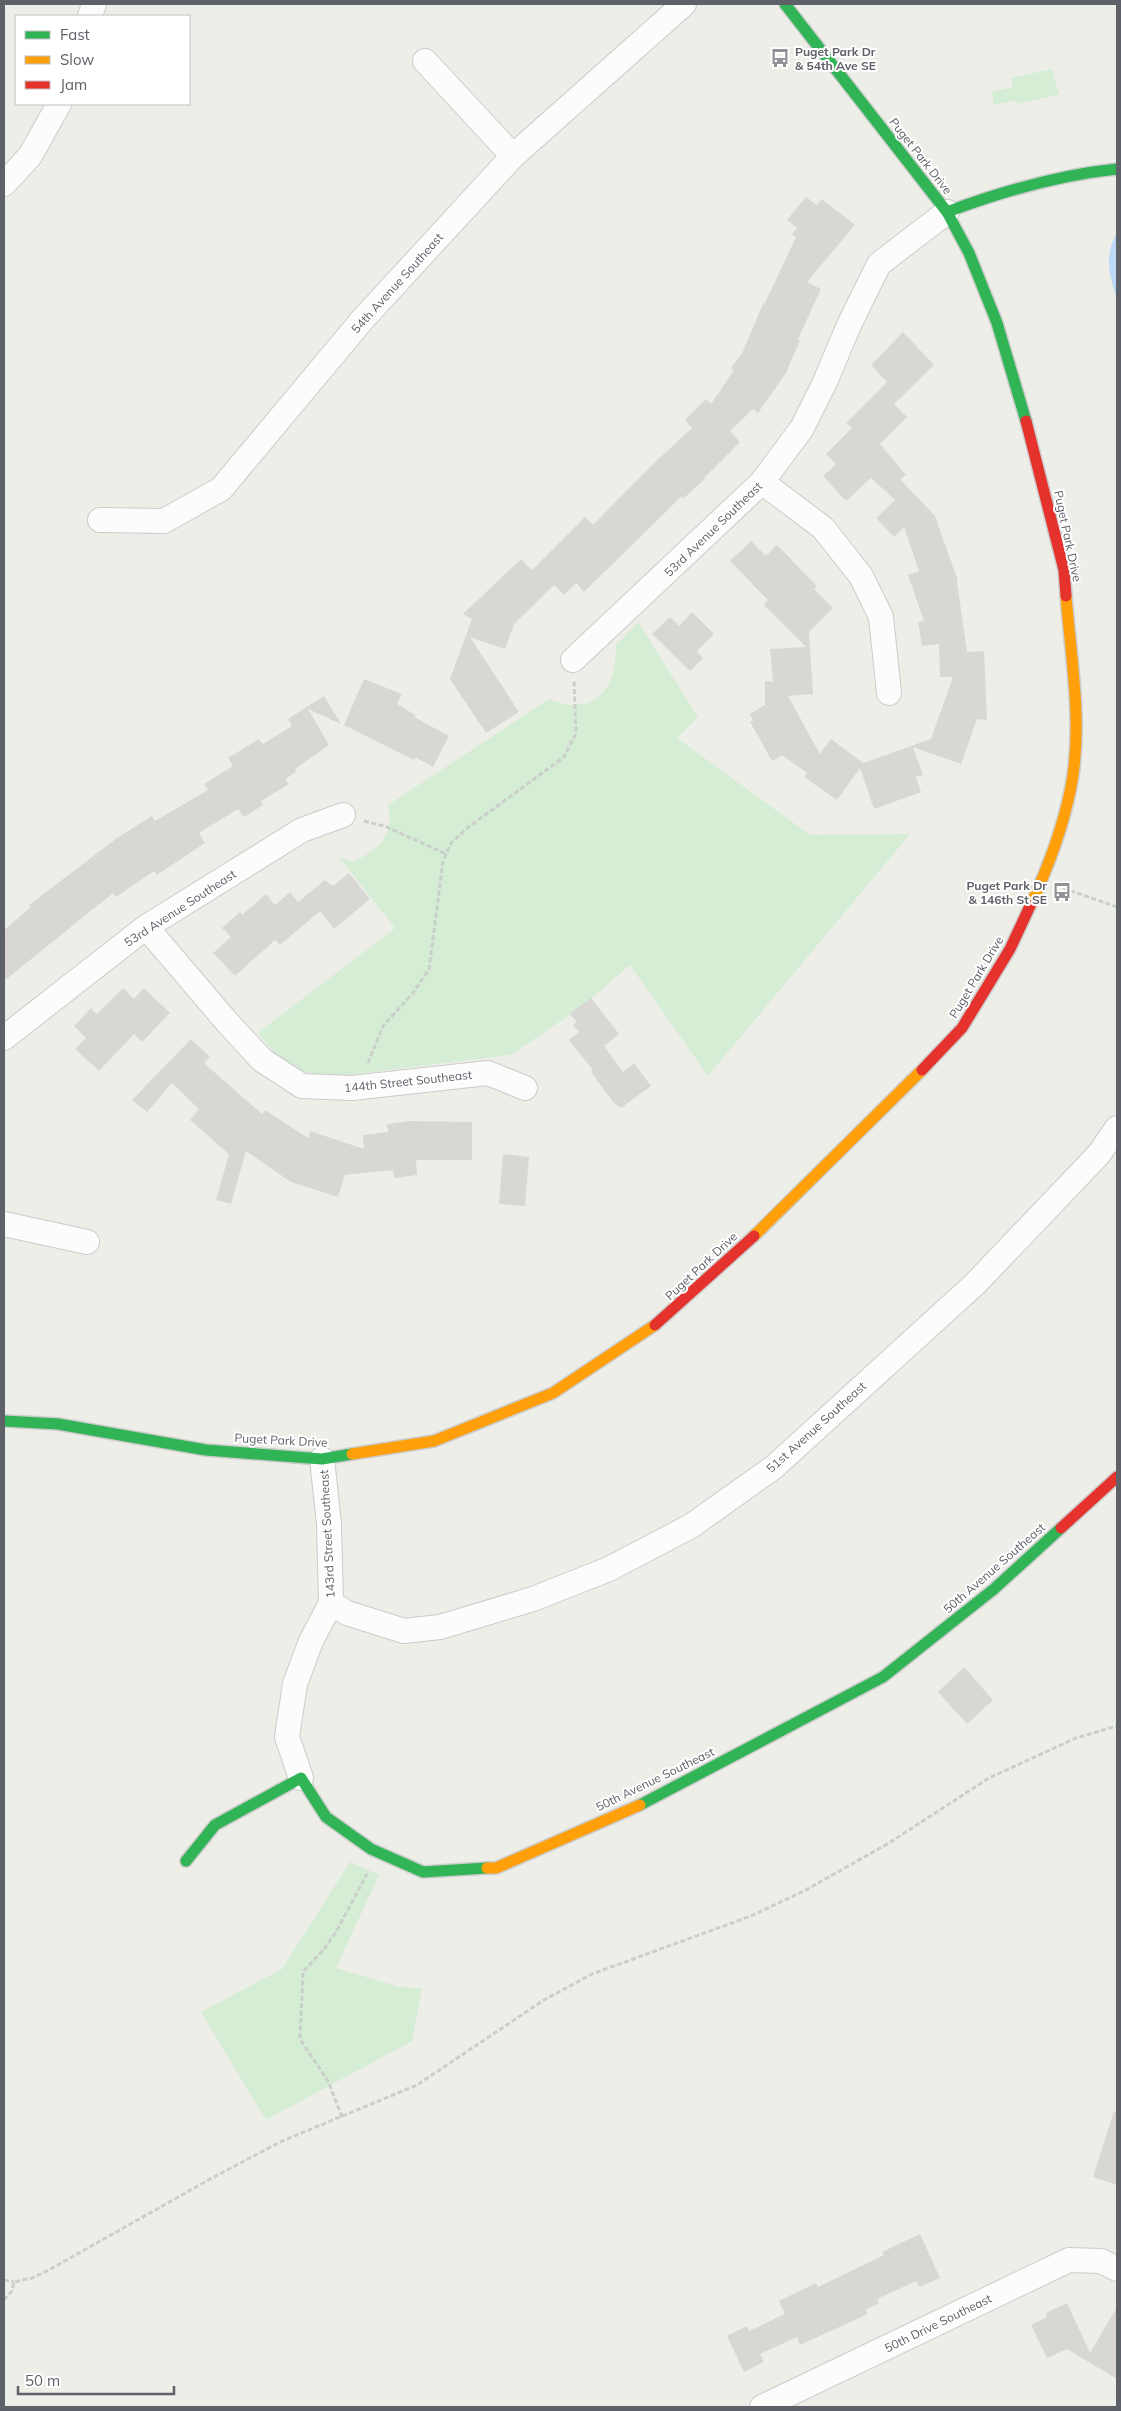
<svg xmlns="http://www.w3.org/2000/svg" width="1121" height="2411" viewBox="0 0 1121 2411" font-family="Mulish,sans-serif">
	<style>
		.green { fill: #d5ecd5 }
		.water { fill: #bedaf8 }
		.building { fill: #d8d7d4 }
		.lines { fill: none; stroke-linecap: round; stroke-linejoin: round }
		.street-casing { stroke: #cbcbca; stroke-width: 26 }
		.fast-casing { stroke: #cbcccb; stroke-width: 14 }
		.slow-casing { stroke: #cbcccb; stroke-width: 14 }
		.jam-casing { stroke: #cbcccb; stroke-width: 14 }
		.path { stroke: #cacfcc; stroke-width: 3; stroke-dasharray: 5 2.5; stroke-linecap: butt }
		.street { stroke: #fcfcfc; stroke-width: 24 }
		.fast { stroke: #30b455; stroke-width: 11 }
		.slow { stroke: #ff9f0a; stroke-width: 11 }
		.jam { stroke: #e5322d; stroke-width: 11 }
		.labels { text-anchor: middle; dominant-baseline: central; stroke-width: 4; stroke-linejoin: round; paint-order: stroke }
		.poi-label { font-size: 12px; font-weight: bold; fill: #5e6168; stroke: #fff; text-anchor: start }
		.street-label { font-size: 12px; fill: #5e6168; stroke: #fff }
	</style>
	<rect width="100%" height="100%" fill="#eeeee9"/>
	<g class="green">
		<polygon points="1052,69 1059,94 1017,104 1016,100 994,105 992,92 1013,87 1011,78"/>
		<path d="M 638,622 L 698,717 L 677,738 L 810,835 L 910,834 L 708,1076 L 630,965 L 580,1008 L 511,1055 L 340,1076 C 298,1075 283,1066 258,1033 L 395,928 L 339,857 L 353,862 C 379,849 395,836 388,805 L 549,699 C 597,718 616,688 616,645 Z"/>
		<polygon points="350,1862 379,1875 336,1968 400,1987 422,1988 412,2041 266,2120 201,2012 282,1969"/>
	</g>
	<path class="water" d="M 1117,233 L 1117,300 C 1110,275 1103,257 1117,233 Z"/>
	<g class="building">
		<polygon points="806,197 817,205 822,199 855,225 807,282 821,289 798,339 800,340 786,373 758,413 753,409 730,431 740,442 704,478 705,479 684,498 682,496 584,592 576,583 564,595 554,585 514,624 505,649 470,637 519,712 486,733 450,679 472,619 463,614 521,559 532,570 585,517 593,525 653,464 692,428 685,420 706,399 711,404 734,370 731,368 742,353 763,304 764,305 796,237 792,234 797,228 787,220"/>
		<polygon points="903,332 934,365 894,404 907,417 880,444 906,475 900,479 935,516 958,581 957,582 967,652 984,651 987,720 977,719 961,764 913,747 923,775 916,777 921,792 874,809 860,768 837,800 804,777 807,773 782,755 772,761 750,722 753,720 750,714 765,705 765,681 773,682 770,649 806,647 764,605 768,600 730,561 751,541 766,556 777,545 817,586 814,589 833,608 809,632 813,694 788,696 820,754 831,739 863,763 931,739 953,677 940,677 939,644 922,646 918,622 924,621 908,575 919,571 904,527 894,537 876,518 895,500 871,478 846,501 823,476 836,464 826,454 852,428 846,423 887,382 871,365"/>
		<polygon points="692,612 714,634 697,651 703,658 690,671 652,634 670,617 679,626"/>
		<polygon points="364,679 402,694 397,704 415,715 414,717 449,736 433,767 415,757 414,760 344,725"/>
		<polygon points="324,696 341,724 308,709 329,745 295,769 296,772 285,779 289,784 261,801 263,805 244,817 238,809 199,833 205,843 157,875 154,871 116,897 113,893 4,981 4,930 31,907 29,905 117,838 152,816 155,821 208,790 204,784 233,766 228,758 259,739 263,744 292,726 288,719"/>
		<polygon points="349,873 370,899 334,929 320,911 280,945 275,940 235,976 213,953 231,937 222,928 240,912 242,915 266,894 275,905 290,892 298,902 325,880 333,886"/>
		<polygon points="123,988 134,999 144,988 170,1013 142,1042 134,1034 99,1071 75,1049 86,1038 74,1026 91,1008 97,1014"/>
		<polygon points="591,998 619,1034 604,1046 623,1072 634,1063 651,1086 621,1108 613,1102 591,1072 593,1070 569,1040 579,1032 573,1025 577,1022 570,1014"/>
		<polygon points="191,1039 210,1057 204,1063 262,1114 265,1110 308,1138 310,1131 364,1149 363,1135 388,1132 387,1124 411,1121 472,1122 472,1160 416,1160 417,1175 394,1178 393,1170 345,1175 338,1197 291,1182 246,1151 231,1204 216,1200 229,1154 190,1120 199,1109 172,1083 147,1112 132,1100"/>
		<polygon points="503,1154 529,1157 525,1206 499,1204"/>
		<polygon points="964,1667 993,1700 967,1724 938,1692"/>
		<polygon points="1114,2111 1117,2112 1117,2185 1093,2177"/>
		<polygon points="920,2234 940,2278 920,2287 916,2281 877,2299 879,2303 865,2310 868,2314 800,2345 797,2337 760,2354 764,2362 744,2372 727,2336 747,2326 749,2331 785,2314 779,2301 816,2283 818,2287 884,2255 882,2252"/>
		<polygon points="1067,2303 1090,2353 1117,2307 1117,2379 1067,2349 1047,2358 1031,2325 1047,2317 1046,2313"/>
	</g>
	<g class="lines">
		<g class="street-casing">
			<g id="street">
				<polyline points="90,16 94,4"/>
				<polyline points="425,61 513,156"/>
				<polyline points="4,184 30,156 59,104"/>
				<polyline points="762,482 823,528 861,576 881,617 889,693"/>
				<polyline points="100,520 164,521 221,489 363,319 513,156 684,4"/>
				<polyline points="573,660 762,482 802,428 825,382 849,325 879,264 947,212"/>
				<polyline points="146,927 227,1022 262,1060 302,1086 352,1088 488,1073 525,1088"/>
				<polyline points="4,1038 146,927 302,830 343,815"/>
				<polyline points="4,1224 87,1242"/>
				<polyline points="331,1603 347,1613 404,1631 440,1627 533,1599 609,1569 691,1526 774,1467 975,1284 1099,1154 1117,1128"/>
				<polyline points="301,1778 287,1737 295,1684 311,1641 331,1603 329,1524 322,1459"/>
				<polyline points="762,2407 1069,2260 1101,2261 1117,2269"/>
			</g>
		</g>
		<g class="fast-casing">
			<g id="fast">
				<polyline points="785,4 947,212 969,253 997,323 1026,421"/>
				<path d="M 947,212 C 1003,191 1058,175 1117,169"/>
				<polyline points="4,1421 58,1424 206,1450 322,1459 352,1454"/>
				<polyline points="640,1805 883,1677 994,1589 1061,1528"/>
				<polyline points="186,1861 215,1825 301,1778 326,1817 371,1849 423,1872 487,1868"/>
			</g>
		</g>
		<g class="slow-casing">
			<g id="slow">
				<path d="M 1030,906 C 1047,870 1063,827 1071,787 C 1083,725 1071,659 1066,596"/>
				<polyline points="754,1236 922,1070"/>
				<polyline points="352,1454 434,1441 553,1393 655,1325"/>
				<polyline points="487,1868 496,1868 640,1805"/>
			</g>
		</g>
		<g class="jam-casing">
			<g id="jam">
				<polyline points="1026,421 1064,570 1066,596"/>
				<polyline points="922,1070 962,1028 1010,949 1030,906"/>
				<polyline points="655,1325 754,1236"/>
				<polyline points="1061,1528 1117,1477"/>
			</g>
		</g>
		<g class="path">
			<polyline points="364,821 387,827 446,854"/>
			<polyline points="1063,888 1117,907"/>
			<polyline points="368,1063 383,1026 413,993 429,969 443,861 451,843 466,829 564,757 576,733 574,681"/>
			<polyline points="342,2117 328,2081 300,2039 303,1972 324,1949 336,1932 367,1874"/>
			<polyline points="4,2280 14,2282"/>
			<polyline points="4,2300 12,2291 14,2282 32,2278 47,2271 212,2178 280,2142 417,2085 544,2000 592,1974 751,1916 804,1891 889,1843 989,1778 1076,1738 1117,1726"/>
		</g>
		<use href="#street" class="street"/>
		<use href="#fast" class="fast"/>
		<use href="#slow" class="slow"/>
		<use href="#jam" class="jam"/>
	</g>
	<defs>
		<g id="bus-bare" transform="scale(1.5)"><path d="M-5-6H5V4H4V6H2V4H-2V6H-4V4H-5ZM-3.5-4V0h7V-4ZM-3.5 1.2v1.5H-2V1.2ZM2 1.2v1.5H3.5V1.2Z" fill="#909295" stroke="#fff" stroke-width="2.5" paint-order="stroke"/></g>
	</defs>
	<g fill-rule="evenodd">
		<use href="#bus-bare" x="780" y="58"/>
		<use href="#bus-bare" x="1062" y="892"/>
	</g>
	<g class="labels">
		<g class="poi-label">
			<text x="795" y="51">Puget Park Dr<tspan x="795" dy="14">&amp; 54th Ave SE</tspan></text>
			<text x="1047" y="885" text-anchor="end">Puget Park Dr<tspan x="1047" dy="14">&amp; 146th St SE</tspan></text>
		</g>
		<g class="street-label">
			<text transform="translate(921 156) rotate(52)">Puget Park Drive</text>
			<text transform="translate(397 283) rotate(-48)">54th Avenue Southeast</text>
			<text transform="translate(713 529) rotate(-44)">53rd Avenue Southeast</text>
			<text transform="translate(1068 536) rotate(78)">Puget Park Drive</text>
			<text transform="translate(180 908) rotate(-33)">53rd Avenue Southeast</text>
			<text transform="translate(976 977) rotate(-59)">Puget Park Drive</text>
			<text transform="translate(408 1081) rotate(-6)">144th Street Southeast</text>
			<text transform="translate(701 1266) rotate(-43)">Puget Park Drive</text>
			<text transform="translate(816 1427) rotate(-42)">51st Avenue Southeast</text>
			<text transform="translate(281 1440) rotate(3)">Puget Park Drive</text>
			<text transform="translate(327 1534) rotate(-93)">143rd Street Southeast</text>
			<text transform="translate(994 1568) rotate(-41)">50th Avenue Southeast</text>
			<text transform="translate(655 1779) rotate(-26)">50th Avenue Southeast</text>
			<text transform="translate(938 2323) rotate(-26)">50th Drive Southeast</text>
		</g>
	</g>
	<rect width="1121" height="2411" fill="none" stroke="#5e6168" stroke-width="10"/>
	<rect x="15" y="15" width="175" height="90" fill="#ffffff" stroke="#bfc0c3"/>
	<rect x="25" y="31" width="25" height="8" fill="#30b455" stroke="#bfc0c3"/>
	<text x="60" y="40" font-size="15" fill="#5e6168">Fast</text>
	<rect x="25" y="56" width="25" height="8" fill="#ff9f0a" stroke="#bfc0c3"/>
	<text x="60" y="65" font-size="15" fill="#5e6168">Slow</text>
	<rect x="25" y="81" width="25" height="8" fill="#e5322d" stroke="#bfc0c3"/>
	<text x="60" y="90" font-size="15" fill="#5e6168">Jam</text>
	<path d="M18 2386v8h156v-8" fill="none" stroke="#5e6168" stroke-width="2.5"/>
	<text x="25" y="2386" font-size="15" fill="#5e6168" stroke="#ffffff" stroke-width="4" paint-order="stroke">50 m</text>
</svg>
